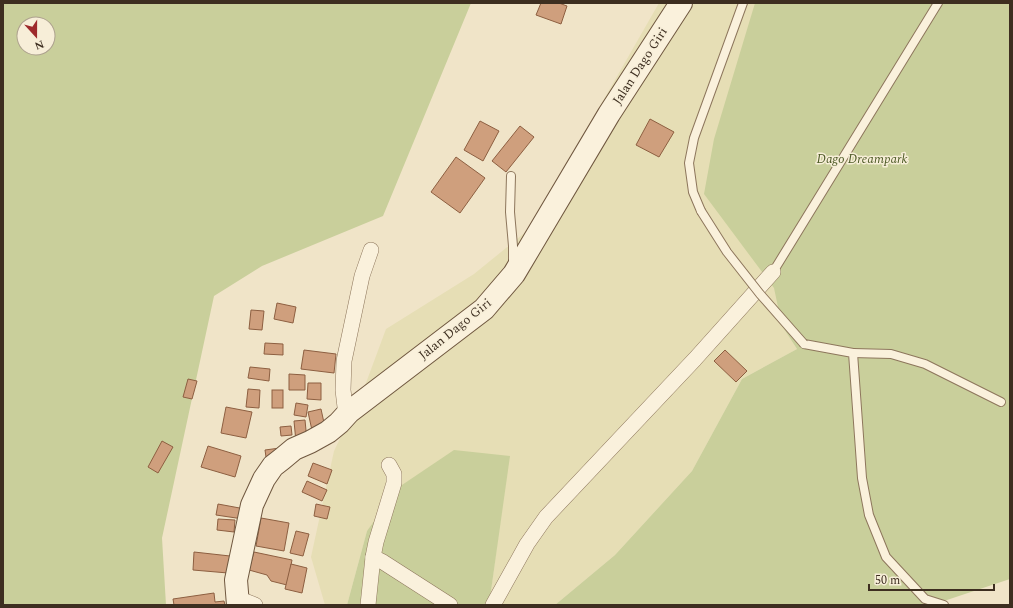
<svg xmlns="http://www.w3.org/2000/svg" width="1013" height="608" viewBox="0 0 1013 608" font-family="Spectral,serif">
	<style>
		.farmland { fill: #e6deb5 }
		.green { fill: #c9cf9b; fill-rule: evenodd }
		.building { fill: #cf9f7d; stroke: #8d5f41 }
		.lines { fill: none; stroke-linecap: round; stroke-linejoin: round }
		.service-casing { stroke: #8d765c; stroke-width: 10 }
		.minor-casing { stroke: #8d765c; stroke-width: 16 }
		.secondary-casing { stroke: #6f573f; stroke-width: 24 }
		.service { stroke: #faf1dc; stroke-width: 8 }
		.minor { stroke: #faf1dc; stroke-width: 15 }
		.secondary { stroke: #faf1dc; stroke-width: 22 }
		.service-bridge-casing { stroke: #8d765c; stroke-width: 10; stroke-linecap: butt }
		.service-bridge { stroke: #faf1dc; stroke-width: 8 }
		.labels { text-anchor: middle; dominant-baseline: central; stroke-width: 3; stroke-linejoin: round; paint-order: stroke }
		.street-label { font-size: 13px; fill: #3d2e20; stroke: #f7eed8 }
		.park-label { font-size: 13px; font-style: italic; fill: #4d5a26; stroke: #f7eed8 }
	</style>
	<rect width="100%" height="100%" fill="#f0e4c8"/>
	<polygon class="farmland" points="659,3 802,3 782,326 797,349 742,379 692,471 615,555 555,605 489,605 509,456 367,531 347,605 325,605 311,557 334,451 363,391 386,329 474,274 549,213 584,134"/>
	<g class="green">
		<path d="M 3,3 L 471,3 L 383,216 L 262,266 L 214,296 L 162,538 L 166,605 L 3,605 ZM 24,24 L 48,24 L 48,48 L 24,48 Z"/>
		<polygon points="755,3 1010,3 1010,579 932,605 555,605 615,555 692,471 742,379 797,349 782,326 774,288 704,194 714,139"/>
		<polygon points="454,450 510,456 489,605 347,605 367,531 399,487"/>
	</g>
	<g class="building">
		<polygon points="541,3 559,3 567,6 561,24 536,15"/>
		<polygon points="650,119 674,132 659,157 636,145"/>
		<polygon points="480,121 499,131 483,161 464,150"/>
		<polygon points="520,126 534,137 506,172 492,161"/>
		<polygon points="456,157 485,178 460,213 431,192"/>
		<polygon points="277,303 296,307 293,323 274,319"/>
		<polygon points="251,310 264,311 262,330 249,329"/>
		<polygon points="265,343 283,344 283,355 264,354"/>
		<polygon points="304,350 336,354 334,373 301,369"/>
		<polygon points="725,350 747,371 736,382 714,361"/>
		<polygon points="250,367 270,369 269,381 248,378"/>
		<polygon points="289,374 305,375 305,390 289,390"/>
		<polygon points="188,379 197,381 192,399 183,397"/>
		<polygon points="308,383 321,383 321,400 307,399"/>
		<polygon points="248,389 260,390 259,408 246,407"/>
		<rect x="272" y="390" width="11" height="18"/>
		<polygon points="296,403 308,405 306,417 294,415"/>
		<polygon points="226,407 252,412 246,438 221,433"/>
		<polygon points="321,409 326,432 313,435 308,412"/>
		<polygon points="305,420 307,441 296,442 294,421"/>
		<polygon points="291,426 292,435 281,436 280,427"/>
		<polygon points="162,441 173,447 158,473 148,467"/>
		<polygon points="208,446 241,456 235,477 201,467"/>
		<polygon points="280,448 281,455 266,457 265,450"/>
		<polygon points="313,463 332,470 327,484 308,476"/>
		<polygon points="307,481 327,490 322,501 302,492"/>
		<polygon points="218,504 245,509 243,519 216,515"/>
		<polygon points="316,504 330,507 327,519 314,516"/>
		<polygon points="261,518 289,523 284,551 256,546"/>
		<polygon points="218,519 235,520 234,532 217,530"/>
		<polygon points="296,531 309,534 303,556 290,553"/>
		<polygon points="194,552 230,556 228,573 193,570"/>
		<polygon points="254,552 292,560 287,585 271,581 267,575 249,570"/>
		<polygon points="291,564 307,568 302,593 285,589"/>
		<polygon points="214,593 215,602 224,601 225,605 174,605 173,599"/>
	</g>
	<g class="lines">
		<g class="service-casing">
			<g id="service">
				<polyline points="511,176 510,212 513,246 513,264"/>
				<polyline points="701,211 693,192 689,163 694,138 743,3"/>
				<polyline points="773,272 938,3"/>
				<polyline points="804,344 853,353 862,478 869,515 886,557 925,599 944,605"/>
				<polyline points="853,353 891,354 925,364 1001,402"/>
			</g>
		</g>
		<g class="minor-casing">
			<g id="minor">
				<polyline points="349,412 345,407 343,390 344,361 362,276 371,250"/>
				<polyline points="373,557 383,562 450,605"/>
				<polyline points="237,598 255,605"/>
				<polyline points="368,605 373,557 376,542 394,483 394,474 389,465"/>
				<polyline points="493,605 527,544 546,517 695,359 773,272"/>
			</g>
		</g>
		<g class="secondary-casing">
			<polyline id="secondary" points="238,605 236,580 252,505 264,479 273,466 282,459 294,449 310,442 328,432 339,423 349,412 484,309 514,274 609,114 681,3"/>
		</g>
		<use href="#service" class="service"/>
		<use href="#minor" class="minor"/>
		<use href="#secondary" class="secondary"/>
		<g class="service-bridge-casing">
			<polyline id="service-bridge" points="701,211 727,252 760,294 804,344"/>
		</g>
		<use href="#service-bridge" class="service-bridge"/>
	</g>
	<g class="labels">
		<g class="street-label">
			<text transform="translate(640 66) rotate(-57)">Jalan Dago Giri</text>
			<text transform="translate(455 329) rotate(-39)">Jalan Dago Giri</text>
		</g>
		<g class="park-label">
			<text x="862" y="159">Dago Dreampark</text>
		</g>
	</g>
	<rect width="1013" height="608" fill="none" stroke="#3d2e20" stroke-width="8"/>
	<g transform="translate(36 36) rotate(159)"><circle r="19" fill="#f7eed8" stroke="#ada18e"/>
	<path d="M0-3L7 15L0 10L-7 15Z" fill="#9e2a2b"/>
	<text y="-6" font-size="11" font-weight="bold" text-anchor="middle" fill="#3d2e20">N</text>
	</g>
	<path d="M869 584v6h125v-6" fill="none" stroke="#3d2e20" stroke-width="2"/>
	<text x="875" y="584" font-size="12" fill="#3d2e20" stroke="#f7eed8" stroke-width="3" paint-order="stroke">50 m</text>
</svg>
